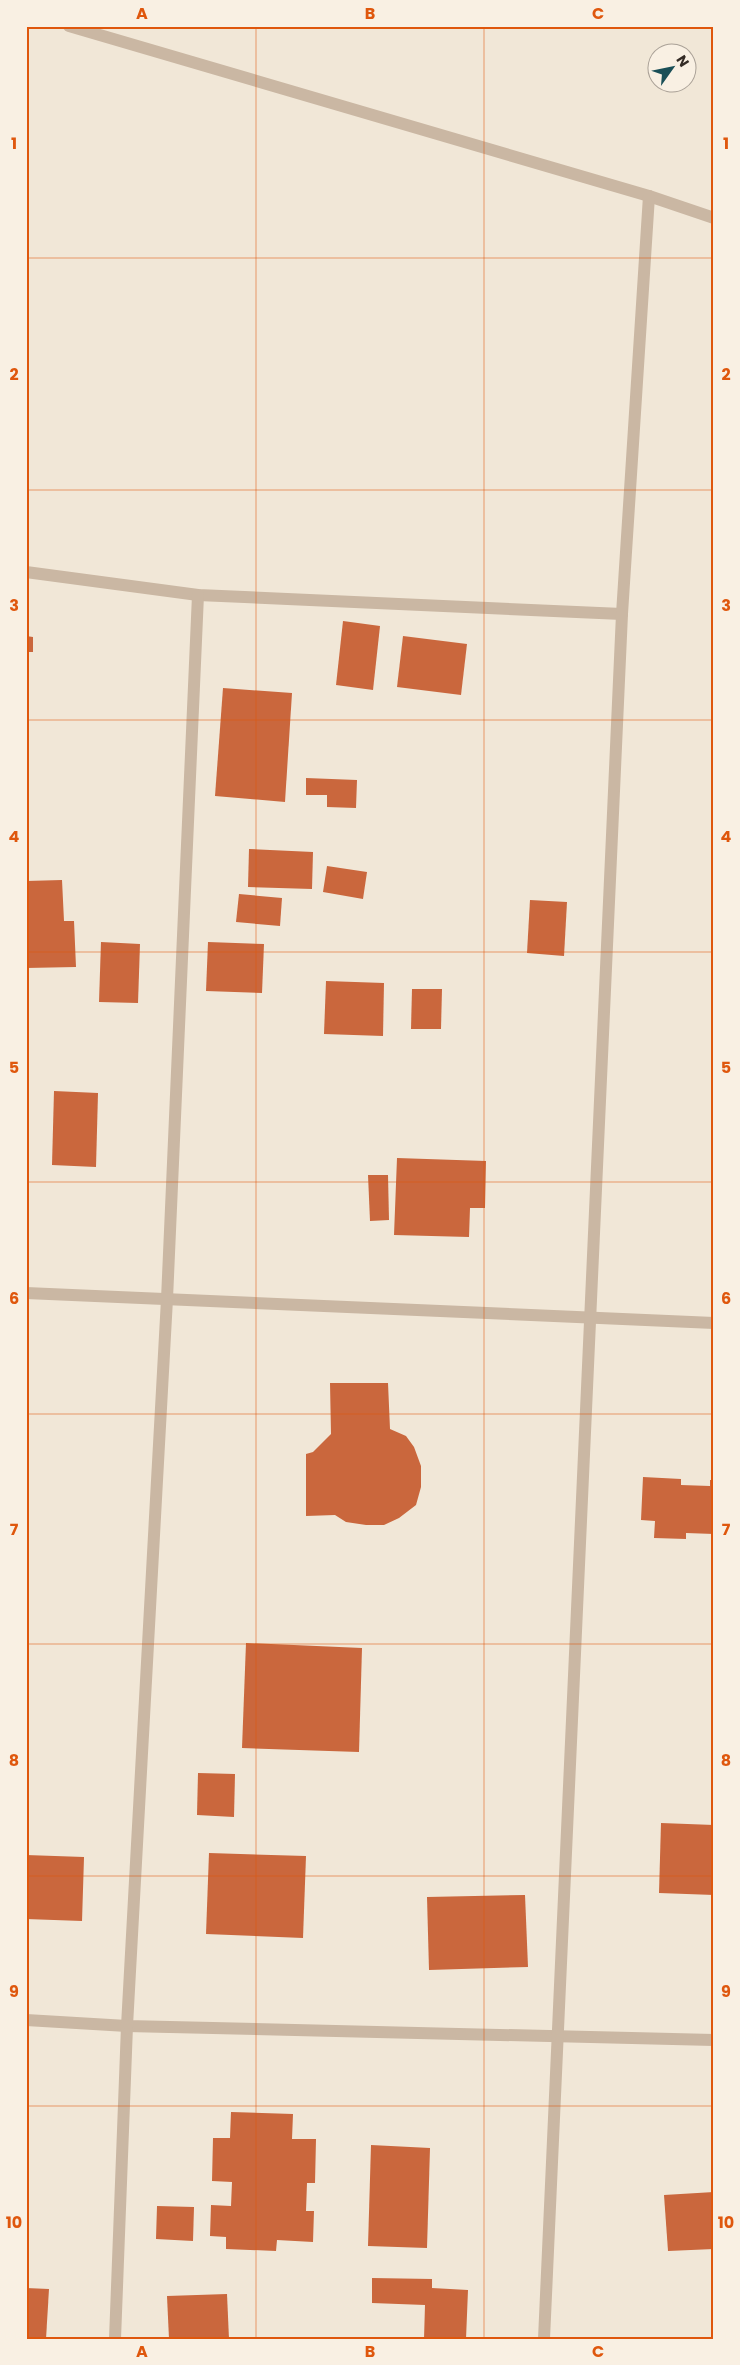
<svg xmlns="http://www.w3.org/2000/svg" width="740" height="2365" viewBox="0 0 740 2365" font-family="Poppins,sans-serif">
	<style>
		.building { fill: #ca673d }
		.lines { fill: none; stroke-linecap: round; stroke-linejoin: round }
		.street { stroke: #cab7a3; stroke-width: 12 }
		.grid { fill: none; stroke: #df570d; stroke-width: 1; stroke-opacity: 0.55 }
		.neatline { fill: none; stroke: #df570d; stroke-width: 2 }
		.grid-label { font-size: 16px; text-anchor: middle; font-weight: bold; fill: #df570d }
	</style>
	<rect width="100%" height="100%" fill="#f1e7d7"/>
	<g class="building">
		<polygon points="343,621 380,626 373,690 336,685"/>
		<polygon points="26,636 33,637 33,652 26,652"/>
		<polygon points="403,636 467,644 461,695 397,687"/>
		<polygon points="223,688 292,693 285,802 215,796"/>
		<polygon points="306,778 357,780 356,808 327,807 327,795 306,795"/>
		<polygon points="249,849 313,852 312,889 248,887"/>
		<polygon points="327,866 367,872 363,899 323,892"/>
		<polygon points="62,880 64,921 74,921 76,967 26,968 26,881"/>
		<polygon points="239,894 282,898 280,926 236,922"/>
		<polygon points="530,900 567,902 564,956 527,953"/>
		<polygon points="101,942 140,944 138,1003 99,1002"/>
		<polygon points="208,942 264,944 262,993 206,991"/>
		<polygon points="326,981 384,983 383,1036 324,1034"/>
		<polygon points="412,989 442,989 441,1029 411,1029"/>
		<polygon points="54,1091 98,1093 96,1167 52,1165"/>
		<polygon points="397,1158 486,1161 485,1208 470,1208 469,1237 394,1235"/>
		<polygon points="368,1175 388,1175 389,1220 370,1221"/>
		<polygon points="330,1383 388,1383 390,1429 406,1436 414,1447 421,1466 421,1487 416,1505 399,1518 384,1525 366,1525 346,1522 335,1515 306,1516 306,1454 313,1452 331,1434"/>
		<polygon points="643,1477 681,1479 681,1485 710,1486 710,1480 714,1480 714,1534 686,1533 686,1539 654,1538 655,1521 641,1520"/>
		<polygon points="246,1643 362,1648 359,1752 242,1748"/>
		<polygon points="198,1773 235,1774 234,1817 197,1815"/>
		<polygon points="661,1823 714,1825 714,1895 659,1893"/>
		<polygon points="209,1853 306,1856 303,1938 206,1934"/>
		<polygon points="26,1855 84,1857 82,1921 26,1919"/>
		<polygon points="525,1895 528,1967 429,1970 427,1897"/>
		<polygon points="231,2112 293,2114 292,2139 316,2139 315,2183 307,2183 306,2211 314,2211 313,2242 277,2240 276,2251 226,2249 226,2237 210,2236 211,2205 231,2206 232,2182 212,2181 213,2138 230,2138"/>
		<polygon points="371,2145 430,2148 427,2248 368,2246"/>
		<rect x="26" y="2175" width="3" height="36"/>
		<polygon points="714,2192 714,2249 668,2251 664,2195"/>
		<polygon points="157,2206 194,2207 193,2241 156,2239"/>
		<polygon points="372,2278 432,2279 432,2288 468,2290 466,2339 424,2339 425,2305 372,2303"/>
		<polygon points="26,2288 49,2289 46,2339 26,2339"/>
		<polygon points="227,2294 229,2339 169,2339 167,2296"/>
	</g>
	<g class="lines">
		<g class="street">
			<polyline points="69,26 649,196 714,218"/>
			<polyline points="26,572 198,595 622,614"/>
			<polyline points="26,1293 714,1323"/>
			<polyline points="26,2020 127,2026 714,2040"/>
			<polyline points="115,2339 127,2026 167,1299 198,595"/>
			<polyline points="544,2339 622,614 649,196"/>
		</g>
	</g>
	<path class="grid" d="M 256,26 L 256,2339M 484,26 L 484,2339M 26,258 L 714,258M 26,490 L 714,490M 26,720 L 714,720M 26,952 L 714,952M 26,1182 L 714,1182M 26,1414 L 714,1414M 26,1644 L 714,1644M 26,1876 L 714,1876M 26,2106 L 714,2106"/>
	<rect width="740" height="2365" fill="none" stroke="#f9f0e3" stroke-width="55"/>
	<g transform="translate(672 68) rotate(57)"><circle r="24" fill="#f9f0e3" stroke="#aaa197"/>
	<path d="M0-4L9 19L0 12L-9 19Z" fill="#1a4f57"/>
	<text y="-8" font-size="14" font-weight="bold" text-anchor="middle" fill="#342b25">N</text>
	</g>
	<rect x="28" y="28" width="684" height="2310" class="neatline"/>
	<g class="grid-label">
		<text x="142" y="19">A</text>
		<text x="370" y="19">B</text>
		<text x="598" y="19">C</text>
		<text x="14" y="149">1</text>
		<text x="726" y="149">1</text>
		<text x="14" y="380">2</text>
		<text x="726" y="380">2</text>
		<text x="14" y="611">3</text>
		<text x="726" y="611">3</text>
		<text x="14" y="842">4</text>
		<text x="726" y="842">4</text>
		<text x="14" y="1073">5</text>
		<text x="726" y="1073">5</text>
		<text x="14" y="1304">6</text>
		<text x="726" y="1304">6</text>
		<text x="14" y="1535">7</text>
		<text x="726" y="1535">7</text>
		<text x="14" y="1766">8</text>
		<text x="726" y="1766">8</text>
		<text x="14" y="1997">9</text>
		<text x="726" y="1997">9</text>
		<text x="14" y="2228">10</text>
		<text x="726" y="2228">10</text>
		<text x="142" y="2357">A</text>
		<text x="370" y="2357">B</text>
		<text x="598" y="2357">C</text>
	</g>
</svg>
